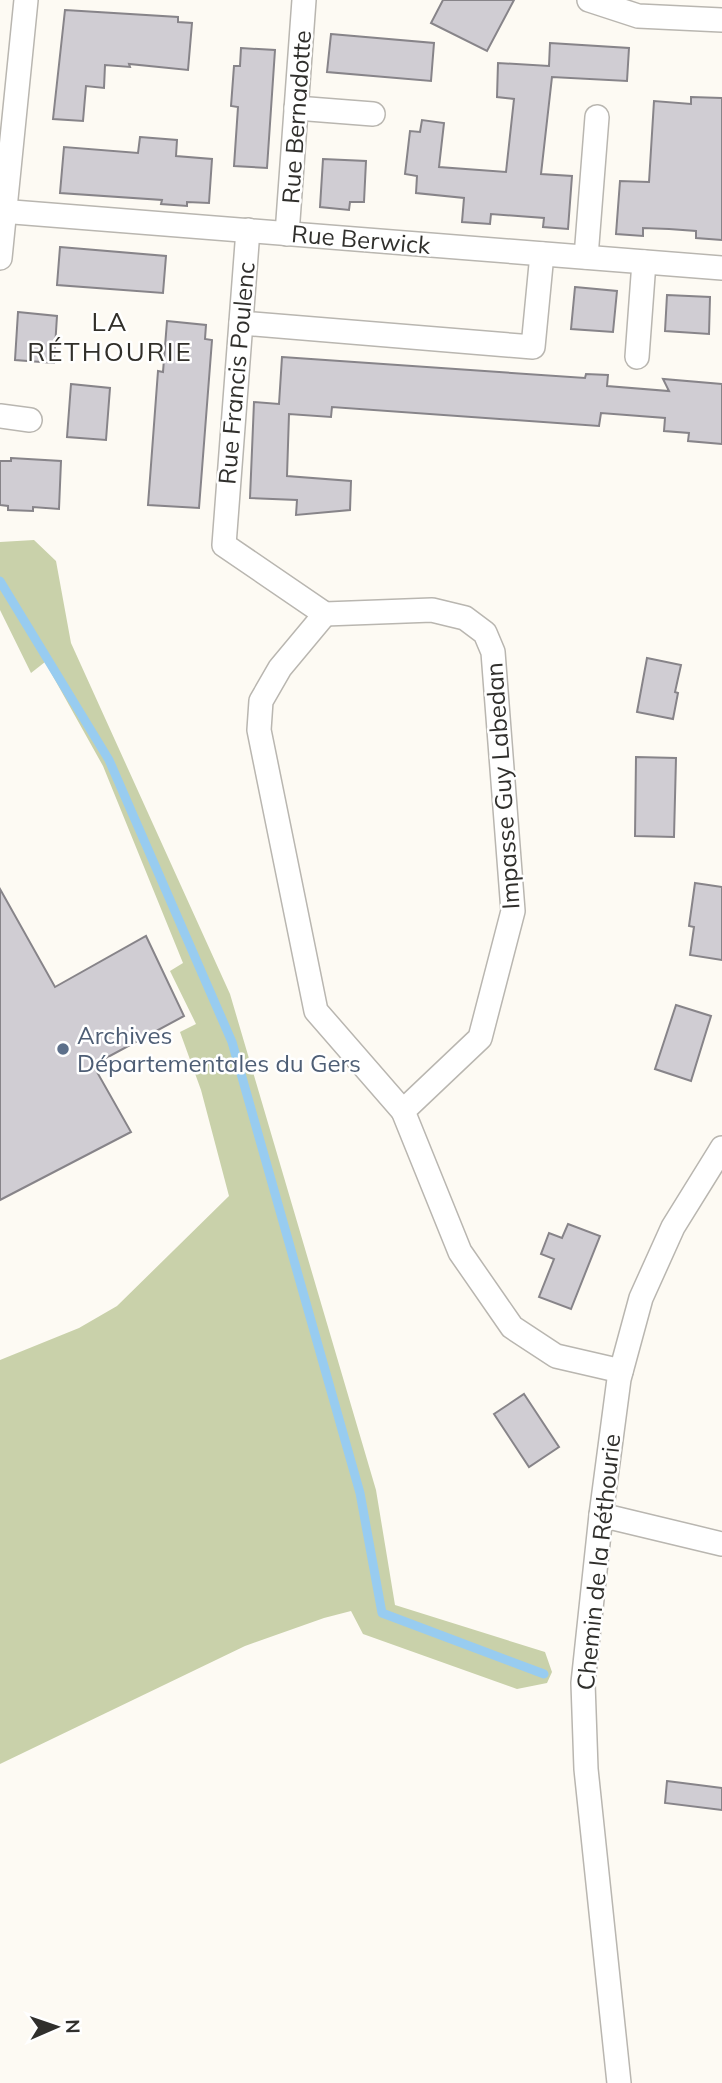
<svg xmlns="http://www.w3.org/2000/svg" width="722" height="2083" viewBox="0 0 722 2083" font-family="Mulish,sans-serif">
	<style>
		.green { fill: #c9d1aa }
		.lines { fill: none; stroke-linecap: round; stroke-linejoin: round }
		.stream { stroke: #98ccf0; stroke-width: 9 }
		.building { fill: #d0cdd3; stroke: #878489; stroke-width: 2 }
		.street-casing { stroke: #b9b6b0; stroke-width: 26 }
		.street { stroke: #fff; stroke-width: 23 }
		.service-dot { fill: #5c6f8a; stroke: #fff; stroke-width: 2.5 }
		.labels { text-anchor: middle; dominant-baseline: central; stroke-width: 5; stroke-linejoin: round; paint-order: stroke }
		.street-label { font-size: 24px; fill: #302f2c; stroke: #fff }
		.service-label { font-size: 24px; fill: #4e5e75; stroke: #fff; text-anchor: start }
		.neighbourhood-label { font-size: 26px; letter-spacing: 2px; fill: #312f2a; stroke: #fff }
	</style>
	<rect width="100%" height="100%" fill="#fdfaf3"/>
	<polygon class="green" points="34,540 56,561 71,643 230,994 376,1490 395,1605 545,1652 552,1672 547,1683 517,1689 363,1634 351,1611 324,1618 245,1646 0,1764 0,1360 79,1328 117,1306 229,1196 201,1090 180,1032 196,1024 170,971 183,963 103,766 45,662 31,673 0,610 0,542"/>
	<g class="lines">
		<polyline class="stream" points="0,581 109,760 232,1042 360,1493 382,1613 544,1674"/>
	</g>
	<g class="building">
		<polygon points="443,0 514,0 487,51 431,23"/>
		<polygon points="65,10 178,17 178,22 192,23 188,70 129,64 130,67 105,65 104,88 86,86 83,121 53,119"/>
		<polygon points="331,34 434,43 431,81 327,72"/>
		<polygon points="550,43 629,48 627,81 552,77 541,174 572,176 568,229 543,227 544,218 491,214 490,224 462,222 464,198 416,193 417,176 405,174 410,131 420,132 422,120 444,123 439,167 506,172 514,99 497,97 498,63 549,66"/>
		<polygon points="241,48 275,50 267,168 234,166 238,107 231,106 234,66 240,66"/>
		<polygon points="691,97 722,98 722,240 696,238 696,231 669,229 643,228 643,236 616,234 620,181 649,182 654,101 691,104"/>
		<polygon points="140,137 177,140 176,156 212,159 209,203 187,202 187,206 161,204 162,200 60,193 64,147 138,153"/>
		<polygon points="323,159 366,161 364,202 350,202 349,210 320,207"/>
		<polygon points="60,247 166,256 163,293 57,285"/>
		<polygon points="575,287 617,291 613,332 571,329"/>
		<polygon points="667,295 710,297 709,334 665,331"/>
		<polygon points="18,312 57,316 54,363 15,360"/>
		<polygon points="167,321 206,325 205,339 212,340 199,508 148,505 158,371 163,372"/>
		<polygon points="282,357 585,378 586,374 608,375 607,386 669,391 663,379 722,384 722,444 688,441 689,433 664,431 665,418 601,413 599,426 332,407 331,417 289,414 287,476 351,481 350,510 296,515 297,500 250,498 254,402 279,404"/>
		<polygon points="71,384 110,388 106,440 67,437"/>
		<polygon points="11,458 61,461 59,509 33,507 33,511 8,510 8,506 0,505 0,461 11,461"/>
		<polygon points="647,658 681,665 675,692 678,693 673,719 637,712"/>
		<polygon points="636,757 676,758 674,837 635,836"/>
		<polygon points="695,883 722,887 722,960 690,955 694,927 689,926"/>
		<polygon points="0,889 55,987 146,936 184,1016 93,1065 131,1132 0,1200"/>
		<polygon points="676,1005 711,1016 691,1081 655,1069"/>
		<polygon points="568,1224 600,1236 571,1309 539,1297 554,1259 541,1254 549,1233 562,1238"/>
		<polygon points="524,1394 559,1447 529,1467 494,1414"/>
		<polygon points="667,1781 722,1788 722,1810 665,1803"/>
	</g>
	<g class="lines">
		<g class="street-casing">
			<g id="street">
				<polyline points="589,0 638,16 722,20"/>
				<polyline points="296,108 373,114"/>
				<polyline points="0,211 722,268"/>
				<polyline points="248,230 224,545 325,614 432,610 465,618 485,633 493,652 513,911 480,1038 403,1111 460,1252 512,1327 556,1356 621,1371"/>
				<polyline points="287,234 304,0"/>
				<polyline points="586,257 597,117"/>
				<polyline points="0,258 26,0"/>
				<polyline points="241,323 533,347 542,254"/>
				<polyline points="637,357 644,262"/>
				<polyline points="0,416 30,420"/>
				<polyline points="325,614 280,668 261,701 259,730 316,1011 403,1111"/>
				<polyline points="601,1515 722,1544"/>
				<polyline points="619,2083 586,1769 583,1683 601,1515 619,1379 641,1298 673,1227 722,1148"/>
			</g>
		</g>
		<use href="#street" class="street"/>
	</g>
	<circle class="service-dot" cx="63" cy="1049" r="7"/>
	<g class="labels">
		<g class="street-label">
			<text transform="translate(296 117) rotate(-86)">Rue Bernadotte</text>
			<text transform="translate(361 239) rotate(5)">Rue Berwick</text>
			<text transform="translate(236 373) rotate(-85)">Rue Francis Poulenc</text>
			<text transform="translate(502 786) rotate(-94)">Impasse Guy Labedan</text>
			<text transform="translate(598 1562) rotate(-84)">Chemin de la Réthourie</text>
		</g>
		<g class="service-label">
			<text x="77" y="1035">Archives<tspan x="77" dy="28">Départementales du Gers</tspan></text>
		</g>
		<g class="neighbourhood-label">
			<text x="110" y="321">LA<tspan x="110" dy="30">RÉTHOURIE</tspan></text>
		</g>
	</g>
	<g transform="translate(56 2027) rotate(88)" stroke="#ffffff" stroke-width="5" paint-order="stroke">
	<path d="M0-5L12 26L0 18L-12 26Z" fill="#302f2c"/>
	<text y="-10" font-size="19" font-weight="bold" text-anchor="middle" fill="#302f2c">N</text>
	</g>
</svg>
